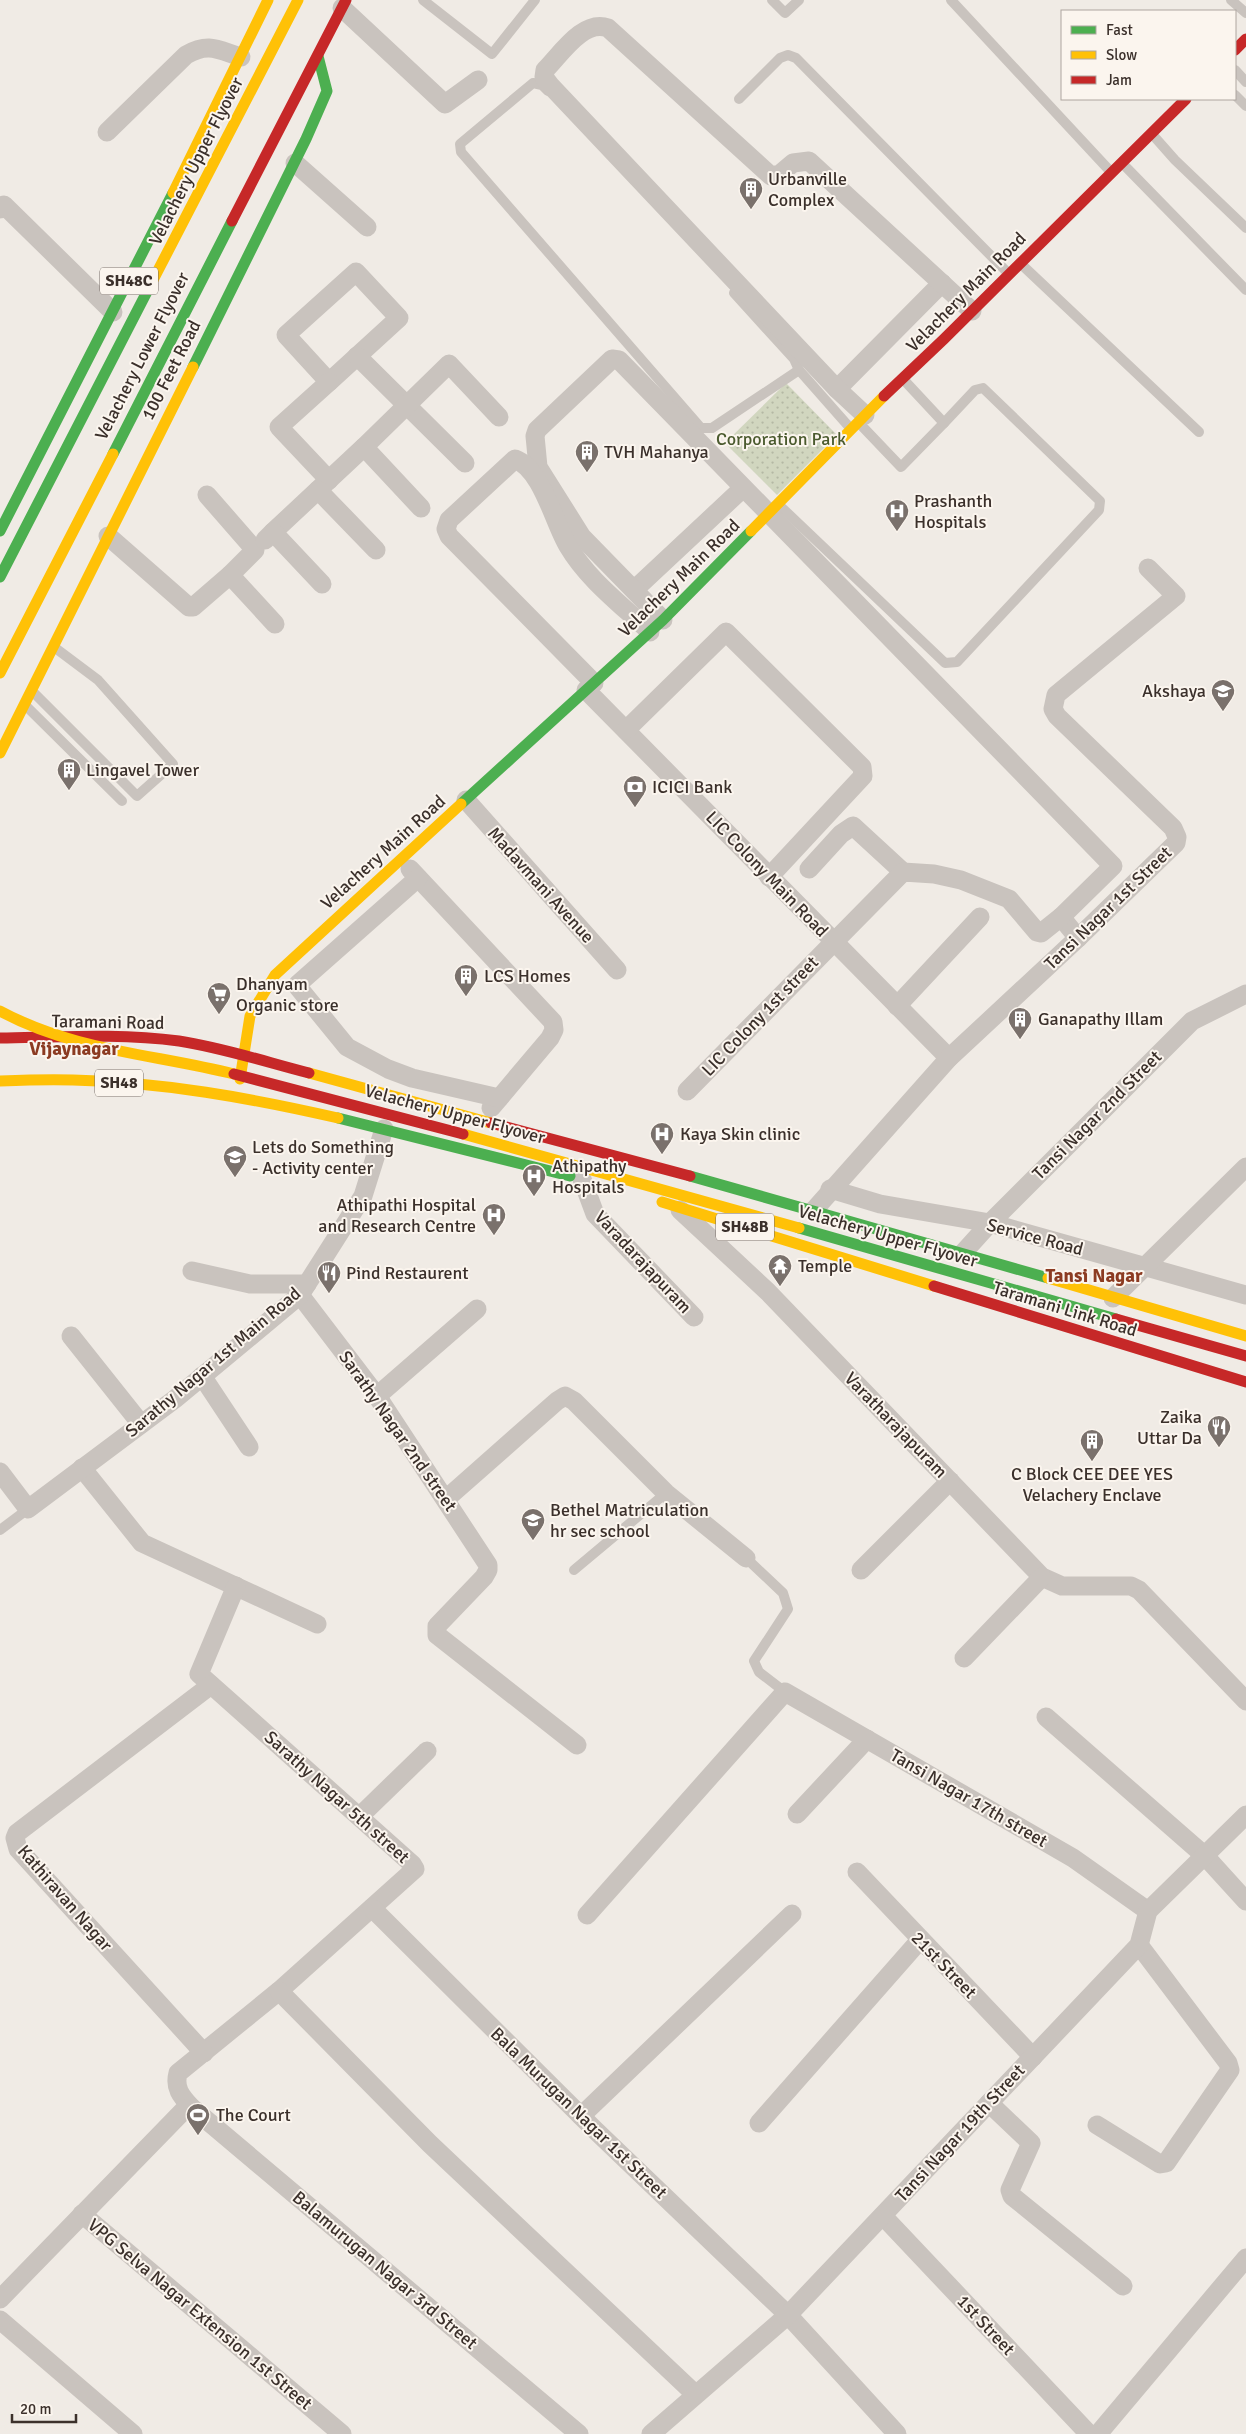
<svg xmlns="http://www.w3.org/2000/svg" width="1246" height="2434" viewBox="0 0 1246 2434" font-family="Signika,sans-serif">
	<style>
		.park { fill: url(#park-dots) }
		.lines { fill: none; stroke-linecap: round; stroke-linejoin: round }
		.lane { stroke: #c9c3be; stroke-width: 10 }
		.street { stroke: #c9c3be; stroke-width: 19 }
		.fast { stroke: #4caf50; stroke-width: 11 }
		.slow { stroke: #ffc107; stroke-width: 11 }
		.jam { stroke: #c62828; stroke-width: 11 }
		.fast-bridge { stroke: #4caf50; stroke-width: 11 }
		.slow-bridge { stroke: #ffc107; stroke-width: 11 }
		.jam-bridge { stroke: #c62828; stroke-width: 11 }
		.labels { text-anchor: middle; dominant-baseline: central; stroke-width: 4; stroke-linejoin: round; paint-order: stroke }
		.shield { fill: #fbf5ee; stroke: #756b66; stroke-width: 1 }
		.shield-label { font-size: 16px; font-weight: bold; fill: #3b302b }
		.street-label { font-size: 18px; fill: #3b302b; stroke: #fbf5ee }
		.poi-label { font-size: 18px; fill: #3b302b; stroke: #fbf5ee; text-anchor: start }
		.park-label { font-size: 18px; fill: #4a5a2e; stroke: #fbf5ee }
		.neighbourhood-label { font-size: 19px; font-weight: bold; fill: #8c3b22; stroke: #fbf5ee }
	</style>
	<defs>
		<pattern id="park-dots" width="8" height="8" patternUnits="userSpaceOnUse" patternTransform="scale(1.25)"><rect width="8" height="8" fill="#d1d6bf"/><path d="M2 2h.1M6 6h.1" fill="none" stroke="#b4b8a4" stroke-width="1.8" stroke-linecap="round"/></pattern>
	</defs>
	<rect width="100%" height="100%" fill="#f0ebe5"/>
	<polygon class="park" points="786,383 837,435 777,495 725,443"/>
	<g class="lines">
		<g class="lane">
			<polyline points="423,0 492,54 535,0"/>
			<polyline points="772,0 785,13 799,0"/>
			<polyline points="951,0 1110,171"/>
			<polyline points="1231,0 1246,13"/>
			<polyline points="1235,70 1246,82"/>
			<polyline points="548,91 542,85 533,83 460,144 461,152 701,428 712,428 799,370"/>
			<polyline points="1235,95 1246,106"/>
			<polyline points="739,99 780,58 788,55 796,58 1009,274"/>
			<polyline points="1152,134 1175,160 1246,228"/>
			<polyline points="1122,163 1246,290"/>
			<polyline points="1021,264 1199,432"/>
			<polyline points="734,293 794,359 799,370 851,429"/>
			<polyline points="860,424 901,467 944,423"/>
			<polyline points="779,505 945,663 957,662 1099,510 1100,501 983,388 975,390 944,423 903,379"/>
			<polyline points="33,692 137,796 173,764 98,680 54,647"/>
			<polyline points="26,706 122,801"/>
			<polyline points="0,1530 28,1509"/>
			<polyline points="746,1558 783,1593 788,1609 754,1661 759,1672 785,1692"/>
			<polyline points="574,1570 666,1493"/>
		</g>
		<g class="street">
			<polyline points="342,8 445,104 478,80"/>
			<path d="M 107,132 L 186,55 C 209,42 218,50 241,57"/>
			<polyline points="295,163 367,227"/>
			<polyline points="0,209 4,205 113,312"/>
			<polygon points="356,272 399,318 329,382 286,335"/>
			<polyline points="357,356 465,463"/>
			<polyline points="329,382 279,427 329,480"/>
			<polyline points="837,389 942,283"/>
			<path d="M 865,415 L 837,389 L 550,85 L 544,77 L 545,70 C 561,54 583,19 608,28 L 771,176 L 780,174 L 793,163 L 809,161 L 972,311"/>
			<polyline points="364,447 449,364 499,417"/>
			<polyline points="318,490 364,447 421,508"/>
			<polyline points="207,495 255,550 230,575"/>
			<polyline points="273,532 318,490 376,550"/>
			<polyline points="108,536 189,607 193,607 230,575 275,624"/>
			<polyline points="265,540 273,532 322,584"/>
			<polyline points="634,590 742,489"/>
			<polyline points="663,620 582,537 538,467 535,436 537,430 612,359 619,360 1113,866 1061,917 1078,938"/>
			<path d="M 594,683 L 449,536 L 446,529 L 449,520 L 515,459 C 542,469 554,523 568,546 C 588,580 622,605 650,632"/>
			<polyline points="586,690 949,1058"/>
			<polyline points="626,730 726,632 862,767 863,776 769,877"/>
			<polyline points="466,800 617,970"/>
			<polyline points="410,869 553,1022 554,1030 550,1038 491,1108"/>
			<polyline points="809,869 841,834 853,826 903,872"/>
			<polyline points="418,878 298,984 298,987 347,1047 388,1069 412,1078 499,1098"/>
			<polyline points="897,1006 980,917"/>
			<polyline points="687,1091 903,872 934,874 961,880 1009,899 1037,932 1041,933 1061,917"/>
			<polyline points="582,1179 595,1214 694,1317"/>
			<polyline points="830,1189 880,1204 990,1223 1246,1295"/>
			<polyline points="680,1210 768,1292 1042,1577 1062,1586 1131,1586 1139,1590 1246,1701"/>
			<polyline points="814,1210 949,1058 1078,938 1176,843 1177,837 1173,828 1057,716 1053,709 1056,695 1176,596 1148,568"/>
			<polyline points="962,1254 990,1223 1192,1021 1246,994"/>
			<polyline points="192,1271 250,1284 307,1284"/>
			<polyline points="300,1295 377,1396 488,1565 488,1570 484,1577 437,1626 437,1635 577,1745"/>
			<polyline points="1113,1298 1246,1167"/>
			<polyline points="71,1336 141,1424"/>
			<polyline points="202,1376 249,1447"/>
			<polyline points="377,1396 477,1309"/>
			<polyline points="82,1468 142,1543 317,1624"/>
			<polyline points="0,1472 28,1509 175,1399 300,1295 363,1196 384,1129"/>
			<polyline points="446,1499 557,1401 565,1396 574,1401 666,1493 746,1558"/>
			<polyline points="861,1570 950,1481"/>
			<path d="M 236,1586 L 199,1674 L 412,1864 L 415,1869 L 279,1991 L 178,2073 C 174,2088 181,2096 191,2107 L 579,2434"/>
			<polyline points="964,1658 1042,1577"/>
			<polyline points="1046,1717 1205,1856 1246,1901"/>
			<polyline points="797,1814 867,1739"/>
			<polyline points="360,1816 427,1751"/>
			<polyline points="857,1872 1033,2057"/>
			<polyline points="372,1908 594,2129 788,2315 897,2434"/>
			<polyline points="587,1915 785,1692 1073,1858 1148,1911"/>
			<polyline points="279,1991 430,2144 695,2394"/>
			<polyline points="204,2053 18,1849 15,1838 17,1833 211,1685"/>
			<polyline points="989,2103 1031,2143 1010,2190 1012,2196 1123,2286"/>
			<polyline points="581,2116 792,1914"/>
			<polyline points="759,2123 920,1940"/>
			<polyline points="1097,2125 1160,2164 1166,2163 1230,2070 1228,2063 1139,1945"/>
			<polyline points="82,2214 342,2434"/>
			<polyline points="883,2216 1089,2434"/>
			<polyline points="0,2299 185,2109 191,2107"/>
			<polyline points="0,2320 133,2434"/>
			<polyline points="651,2434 788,2315 1139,1945 1148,1911 1246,1815"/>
			<polyline points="1098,2434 1246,2258"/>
		</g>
		<g class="fast">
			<polyline points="193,367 306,139 327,91 318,56"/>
			<polyline points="113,454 232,221"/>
			<polyline points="0,531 173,193"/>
			<polyline points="0,577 152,282"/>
			<polyline points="461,804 663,620 751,531"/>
			<polyline points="338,1118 570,1176"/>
			<polyline points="690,1176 1048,1278"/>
		</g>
		<g class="slow">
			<polyline points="173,193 268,0"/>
			<polyline points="152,282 298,0"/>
			<polyline points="751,531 884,396"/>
			<polyline points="0,673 113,454"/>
			<polyline points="0,753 193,367"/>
			<polyline points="309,1073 491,1123"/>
			<polyline points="240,1079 250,1016 275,975 461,804"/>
			<path d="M 0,1081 C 24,1080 49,1079 73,1080 C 162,1082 250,1098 338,1118"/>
			<polyline points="662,1202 934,1286"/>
			<polyline points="1048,1278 1246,1336"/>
		</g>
		<g class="jam">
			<polyline points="1235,50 1246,39"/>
			<polyline points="232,221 346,0"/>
			<polyline points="884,396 944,339 1186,99"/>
			<path d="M 0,1038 C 60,1037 120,1033 179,1041 C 224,1048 266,1062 309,1073"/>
			<polyline points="491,1123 690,1176"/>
			<polyline points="934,1286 1246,1382"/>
		</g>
		<polyline class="fast-bridge" points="799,1228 1116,1319"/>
		<g class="slow-bridge">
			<path d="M 0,1011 C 74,1051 154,1054 234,1074"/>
			<polyline points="463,1134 799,1228"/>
		</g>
		<g class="jam-bridge">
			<polyline points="234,1074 463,1134"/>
			<polyline points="1116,1319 1246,1356"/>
		</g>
	</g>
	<defs>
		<g id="building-pin" transform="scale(1.25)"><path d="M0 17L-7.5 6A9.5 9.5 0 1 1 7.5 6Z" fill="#7a716c" stroke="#fbf5ee"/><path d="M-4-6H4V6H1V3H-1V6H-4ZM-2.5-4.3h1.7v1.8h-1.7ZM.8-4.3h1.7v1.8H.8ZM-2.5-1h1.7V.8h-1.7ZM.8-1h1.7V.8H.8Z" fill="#fff"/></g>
		<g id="hospital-pin" transform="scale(1.25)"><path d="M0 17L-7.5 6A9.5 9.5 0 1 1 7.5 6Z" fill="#7a716c" stroke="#fbf5ee"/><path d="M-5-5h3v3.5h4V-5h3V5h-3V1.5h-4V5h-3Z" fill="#fff"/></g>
		<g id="school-pin" transform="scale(1.25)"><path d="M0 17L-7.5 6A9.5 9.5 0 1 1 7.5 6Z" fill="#7a716c" stroke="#fbf5ee"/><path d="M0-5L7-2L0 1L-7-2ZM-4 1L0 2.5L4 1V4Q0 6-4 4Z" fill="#fff"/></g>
		<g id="bank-pin" transform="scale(1.25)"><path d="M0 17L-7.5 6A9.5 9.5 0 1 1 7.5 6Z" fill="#7a716c" stroke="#fbf5ee"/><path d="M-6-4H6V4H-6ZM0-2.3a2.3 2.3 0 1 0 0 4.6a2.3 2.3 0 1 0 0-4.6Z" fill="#fff"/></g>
		<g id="supermarket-pin" transform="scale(1.25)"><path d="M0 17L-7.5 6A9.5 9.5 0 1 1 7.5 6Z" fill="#7a716c" stroke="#fbf5ee"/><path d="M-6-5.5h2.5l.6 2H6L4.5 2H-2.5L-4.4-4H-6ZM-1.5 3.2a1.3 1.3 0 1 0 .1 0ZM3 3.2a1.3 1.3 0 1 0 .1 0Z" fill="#fff"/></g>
		<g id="temple-pin" transform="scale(1.25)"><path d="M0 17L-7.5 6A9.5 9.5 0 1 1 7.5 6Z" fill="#7a716c" stroke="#fbf5ee"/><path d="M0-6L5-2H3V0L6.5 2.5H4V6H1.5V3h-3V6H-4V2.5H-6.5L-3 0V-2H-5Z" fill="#fff"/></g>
		<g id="restaurant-pin" transform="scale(1.25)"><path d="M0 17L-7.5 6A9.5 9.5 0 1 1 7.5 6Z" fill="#7a716c" stroke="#fbf5ee"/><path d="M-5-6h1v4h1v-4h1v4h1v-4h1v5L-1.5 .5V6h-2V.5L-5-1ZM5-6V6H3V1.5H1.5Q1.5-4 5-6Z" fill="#fff"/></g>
		<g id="stadium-pin" transform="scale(1.25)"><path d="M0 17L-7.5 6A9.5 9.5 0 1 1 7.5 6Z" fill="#7a716c" stroke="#fbf5ee"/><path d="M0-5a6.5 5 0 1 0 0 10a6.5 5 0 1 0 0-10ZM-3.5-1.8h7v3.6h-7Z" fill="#fff"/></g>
	</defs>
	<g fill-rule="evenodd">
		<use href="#building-pin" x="751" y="189"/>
		<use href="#building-pin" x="587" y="452"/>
		<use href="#hospital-pin" x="897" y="511"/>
		<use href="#school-pin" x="1223" y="691"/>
		<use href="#building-pin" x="69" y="770"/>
		<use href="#bank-pin" x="635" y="787"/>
		<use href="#building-pin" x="466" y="976"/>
		<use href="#supermarket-pin" x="219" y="994"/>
		<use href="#building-pin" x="1020" y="1019"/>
		<use href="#hospital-pin" x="662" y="1134"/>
		<use href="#school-pin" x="235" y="1157"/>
		<use href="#hospital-pin" x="534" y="1176"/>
		<use href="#hospital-pin" x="494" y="1215"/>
		<use href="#temple-pin" x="780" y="1266"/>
		<use href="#restaurant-pin" x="329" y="1273"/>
		<use href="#restaurant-pin" x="1219" y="1427"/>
		<use href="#building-pin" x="1092" y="1441"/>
		<use href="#school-pin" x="533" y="1520"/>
		<use href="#stadium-pin" x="198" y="2115"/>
	</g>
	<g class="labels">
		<g class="shield">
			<rect x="100" y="267.5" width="58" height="27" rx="4"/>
			<rect x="95" y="1069.5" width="48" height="27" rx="4"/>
			<rect x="716" y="1213.5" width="58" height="27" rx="4"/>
		</g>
		<g class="shield-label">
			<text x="129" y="281">SH48C</text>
			<text x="119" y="1083">SH48</text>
			<text x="745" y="1227">SH48B</text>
		</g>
		<g class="street-label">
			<text transform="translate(196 161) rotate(-63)">Velachery Upper Flyover</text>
			<text transform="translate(966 292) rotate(-45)">Velachery Main Road</text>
			<text transform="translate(142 356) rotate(-63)">Velachery Lower Flyover</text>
			<text transform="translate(171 370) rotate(-63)">100 Feet Road</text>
			<text transform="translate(679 578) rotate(-44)">Velachery Main Road</text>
			<text transform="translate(383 852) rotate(-42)">Velachery Main Road</text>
			<text transform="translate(767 874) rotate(46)">LIC Colony Main Road</text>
			<text transform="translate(541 885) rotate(48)">Madavmani Avenue</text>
			<text transform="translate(1108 908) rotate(-44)">Tansi Nagar 1st Street</text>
			<text transform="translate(760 1016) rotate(-46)">LIC Colony 1st street</text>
			<text transform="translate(108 1022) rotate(1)">Taramani Road</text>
			<text transform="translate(455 1114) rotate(15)">Velachery Upper Flyover</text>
			<text transform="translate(1097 1115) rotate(-45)">Tansi Nagar 2nd Street</text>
			<text transform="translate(888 1236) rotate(16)">Velachery Upper Flyover</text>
			<text transform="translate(1035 1237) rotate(15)">Service Road</text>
			<text transform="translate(643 1262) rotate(47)">Varadarajapuram</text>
			<text transform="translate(1065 1309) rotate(17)">Taramani Link Road</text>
			<text transform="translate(213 1362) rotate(-40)">Sarathy Nagar 1st Main Road</text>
			<text transform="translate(896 1425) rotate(46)">Varatharajapuram</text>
			<text transform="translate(398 1431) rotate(55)">Sarathy Nagar 2nd street</text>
			<text transform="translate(337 1797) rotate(42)">Sarathy Nagar 5th street</text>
			<text transform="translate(969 1798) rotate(30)">Tansi Nagar 17th street</text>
			<text transform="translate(65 1898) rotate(49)">Kathiravan Nagar</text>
			<text transform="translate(944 1965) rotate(46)">21st Street</text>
			<text transform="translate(579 2113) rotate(44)">Bala Murugan Nagar 1st Street</text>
			<text transform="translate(960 2133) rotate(-47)">Tansi Nagar 19th Street</text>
			<text transform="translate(385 2270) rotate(40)">Balamurugan Nagar 3rd Street</text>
			<text transform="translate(200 2314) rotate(40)">VPG Selva Nagar Extension 1st Street</text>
			<text transform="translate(986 2325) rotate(47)">1st Street</text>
		</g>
		<g class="poi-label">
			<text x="768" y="179">Urbanville<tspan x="768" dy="21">Complex</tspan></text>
			<text x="604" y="452">TVH Mahanya</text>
			<text x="914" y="501">Prashanth<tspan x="914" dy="21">Hospitals</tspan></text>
			<text x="1206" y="691" text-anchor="end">Akshaya</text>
			<text x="86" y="770">Lingavel Tower</text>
			<text x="652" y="787">ICICI Bank</text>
			<text x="484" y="976">LCS Homes</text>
			<text x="236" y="984">Dhanyam<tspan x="236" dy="21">Organic store</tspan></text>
			<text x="1038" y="1019">Ganapathy Illam</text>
			<text x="680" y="1134">Kaya Skin clinic</text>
			<text x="252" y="1147">Lets do Something<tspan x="252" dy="21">- Activity center</tspan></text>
			<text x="552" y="1166">Athipathy<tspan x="552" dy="21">Hospitals</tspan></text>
			<text x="476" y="1205" text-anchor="end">Athipathi Hospital<tspan x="476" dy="21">and Research Centre</tspan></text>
			<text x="798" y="1266">Temple</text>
			<text x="346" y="1273">Pind Restaurent</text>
			<text x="1202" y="1417" text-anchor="end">Zaika<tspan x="1202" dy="21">Uttar Da</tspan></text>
			<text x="1092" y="1474" text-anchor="middle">C Block CEE DEE YES<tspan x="1092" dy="21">Velachery Enclave</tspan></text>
			<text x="550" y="1510">Bethel Matriculation<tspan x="550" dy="21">hr sec school</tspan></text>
			<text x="216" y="2115">The Court</text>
		</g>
		<g class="park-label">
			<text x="781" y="439">Corporation Park</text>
		</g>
		<g class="neighbourhood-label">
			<text x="74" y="1049">Vijaynagar</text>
			<text x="1094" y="1276">Tansi Nagar</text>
		</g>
	</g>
	<rect x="1061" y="10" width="175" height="90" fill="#fbf5ee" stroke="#aea6a0"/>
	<rect x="1071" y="26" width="25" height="8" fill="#4caf50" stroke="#aea6a0"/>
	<text x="1106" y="35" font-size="15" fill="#3b302b">Fast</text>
	<rect x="1071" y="51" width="25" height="8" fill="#ffc107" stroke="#aea6a0"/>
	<text x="1106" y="60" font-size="15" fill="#3b302b">Slow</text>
	<rect x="1071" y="76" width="25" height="8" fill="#c62828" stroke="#aea6a0"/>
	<text x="1106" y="85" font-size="15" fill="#3b302b">Jam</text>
	<path d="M12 2414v8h64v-8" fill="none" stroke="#3b302b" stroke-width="2.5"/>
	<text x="20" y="2414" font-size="15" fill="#3b302b" stroke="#fbf5ee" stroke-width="4" paint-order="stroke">20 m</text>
</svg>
